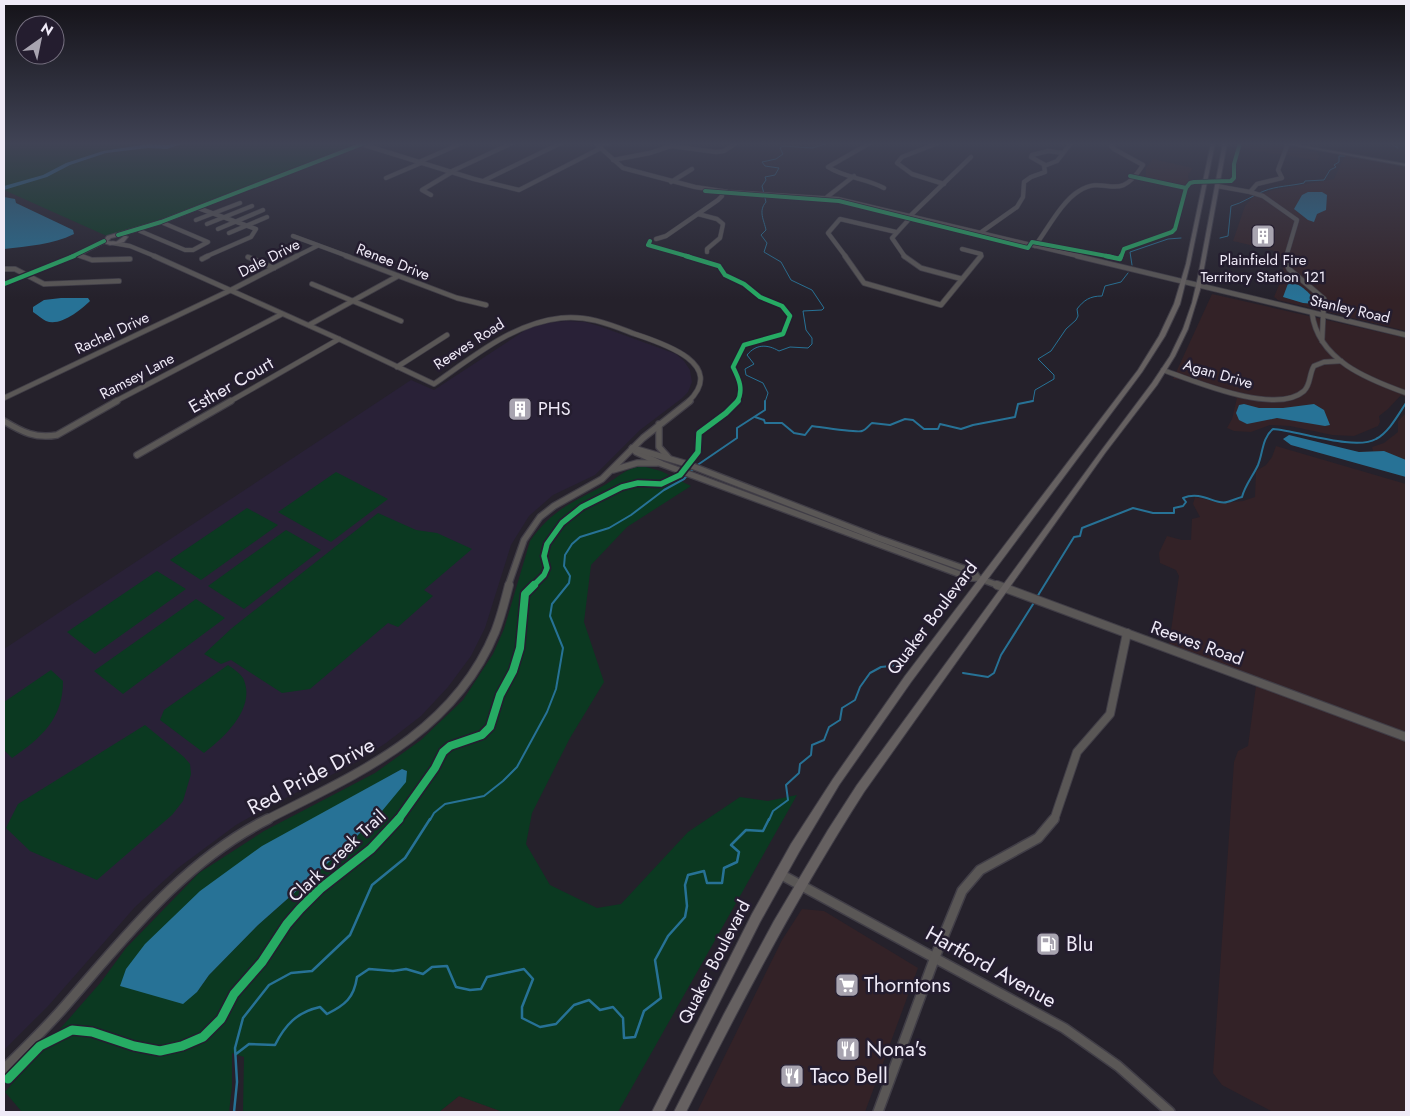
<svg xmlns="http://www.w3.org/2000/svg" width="1410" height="1116" viewBox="0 0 1410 1116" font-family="Jost,sans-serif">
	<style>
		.commercial { fill: #332227 }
		.built { fill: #292137 }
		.green { fill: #0b3921; fill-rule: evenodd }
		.water { fill: #277296 }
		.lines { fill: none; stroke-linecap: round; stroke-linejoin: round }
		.stream-far2 { stroke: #277296; stroke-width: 1 }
		.stream-far1 { stroke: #277296; stroke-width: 2 }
		.stream { stroke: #277296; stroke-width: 2.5 }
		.river { fill: #277296; fill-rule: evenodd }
		.minor-far4-casing { stroke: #413e47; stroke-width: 5 }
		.minor-far3-casing { stroke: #413e47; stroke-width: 6 }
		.minor-far2-casing { stroke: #413e47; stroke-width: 8 }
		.minor-far1-casing { stroke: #413e47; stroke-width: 10 }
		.minor-casing { stroke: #413e47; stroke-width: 12 }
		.major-casing { stroke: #413e47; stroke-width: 2 }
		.minor-far4 { stroke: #5a5756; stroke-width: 4 }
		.minor-far3 { stroke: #5a5756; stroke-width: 4.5 }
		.minor-far2 { stroke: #5a5756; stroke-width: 5.5 }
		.minor-far1 { stroke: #5a5756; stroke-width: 8 }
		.minor { stroke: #5a5756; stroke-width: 9 }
		.major { fill: #666161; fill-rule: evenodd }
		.cycleway-far4-casing { stroke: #241d2f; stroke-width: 5.5 }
		.cycleway-far3-casing { stroke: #241d2f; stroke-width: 7 }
		.cycleway-far2-casing { stroke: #241d2f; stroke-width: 9 }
		.cycleway-far1-casing { stroke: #241d2f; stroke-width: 11 }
		.cycleway-casing { stroke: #241d2f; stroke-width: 12 }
		.cycleway-far4 { stroke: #26ab63; stroke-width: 4 }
		.cycleway-far3 { stroke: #26ab63; stroke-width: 4.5 }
		.cycleway-far2 { stroke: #26ab63; stroke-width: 5.5 }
		.cycleway-far1 { stroke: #26ab63; stroke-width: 8 }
		.cycleway { stroke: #26ab63; stroke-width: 9 }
		.labels { text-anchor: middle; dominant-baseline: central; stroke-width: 5; stroke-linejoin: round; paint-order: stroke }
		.far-street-label { font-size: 15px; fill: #efeaf7; stroke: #241d2f }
		.far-poi-label { font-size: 15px; fill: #efeaf7; stroke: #241d2f }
		.street-label { font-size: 18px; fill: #efeaf7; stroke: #241d2f }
		.poi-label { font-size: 18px; fill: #efeaf7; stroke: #241d2f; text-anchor: start }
		.near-street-label { font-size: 21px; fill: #efeaf7; stroke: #241d2f }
		.near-poi-label { font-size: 21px; fill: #efeaf7; stroke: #241d2f; text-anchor: start }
	</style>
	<rect width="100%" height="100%" fill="#25212b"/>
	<g class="commercial">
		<polygon points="1243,143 1270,143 1316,152 1320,156 1317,160 1313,160 1275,153 1275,154 1245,149 1242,148"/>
		<polygon points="1345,155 1406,166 1406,331 1278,300 1274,297 1284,273 1279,252 1233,241 1245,206 1253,197 1273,190 1334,179"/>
		<polygon points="1153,159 1193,168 1188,175 1189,183 1186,188 1146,180 1146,168"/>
		<polygon points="1212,294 1406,338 1406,397 1401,395 1388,409 1379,416 1380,422 1378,426 1354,436 1332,435 1290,426 1270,425 1251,432 1234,431 1227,428 1232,419 1237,398 1184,380 1173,379"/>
		<polygon points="1406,413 1406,477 1356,452 1373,451 1372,447 1384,443 1398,432 1398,421"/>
		<polygon points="1276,446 1406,484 1406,732 1169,644 1179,576 1176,570 1160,563 1159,553 1167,536 1182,540 1191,540 1192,519 1200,517 1193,504 1195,497 1223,503 1243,501 1255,497 1256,471 1266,465 1272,457"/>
		<polygon points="1256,686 1406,741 1406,1112 1273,1112 1222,1085 1213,1073 1234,762 1238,751 1248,746"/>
		<polygon points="802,909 824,911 918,968 865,1112 697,1112 782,940"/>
		<polygon points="459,1096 503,1112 439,1112"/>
	</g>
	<polygon class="built" points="566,321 585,322 599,326 676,354 684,361 690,370 692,382 688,392 681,399 640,430 595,475 553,495 529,516 511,545 485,628 471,656 448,687 421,716 386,743 353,764 262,810 236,825 178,868 135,907 49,1005 4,1050 4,649 411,380 434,390 527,329 548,323"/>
	<g class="green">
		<polygon points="4,143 349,143 356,145 145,226 109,237 4,190"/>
		<path d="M 642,466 L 661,471 L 691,486 L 627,527 L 591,565 L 584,622 L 604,682 L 570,738 L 532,813 L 526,844 L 550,885 L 597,908 L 621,904 L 688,832 L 740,797 L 768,801 L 797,795 L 618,1112 L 503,1112 L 459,1096 L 439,1112 L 243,1112 L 244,1057 L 232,1053 L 232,1087 L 229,1112 L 22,1112 L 5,1092 L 101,982 L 126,948 L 199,873 L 264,831 L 375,773 L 421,740 L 463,700 L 493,654 L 504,629 L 530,541 C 554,507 575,502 608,483 C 623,474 623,470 642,466 ZM 402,769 L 407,771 L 382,811 L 346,847 L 258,925 L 209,975 L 197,992 L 126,969 L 336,807 Z"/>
		<polygon points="336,472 388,499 331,542 278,512"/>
		<polygon points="247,508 278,525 201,580 170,560"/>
		<polygon points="378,513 416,530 437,533 472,549 424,590 433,596 398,627 388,623 310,689 282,693 231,660 221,664 204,654 232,628"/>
		<polygon points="286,530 321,550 244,609 208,586"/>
		<polygon points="157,571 186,589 95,654 67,632"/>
		<polygon points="196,599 225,618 123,694 94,671"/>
		<path d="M 228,665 C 232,668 240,673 243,678 C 257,707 225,737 204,753 L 160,720 L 164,710 Z"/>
		<path d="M 51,670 L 63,681 C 63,719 41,738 12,758 L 4,750 L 4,702 Z"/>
		<polygon points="145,725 184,757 190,764 191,774 183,801 172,815 97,880 30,851 6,828 18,804"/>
	</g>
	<g class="water">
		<polygon points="1308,192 1322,192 1327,195 1326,210 1317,214 1314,222 1308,220 1294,209 1302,195"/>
		<path d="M 4,197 L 15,199 L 16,203 L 73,230 L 74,234 C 52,245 28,246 4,249 Z"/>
		<path d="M 1289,281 C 1299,283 1314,295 1315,304 L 1303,303 L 1283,297 Z"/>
		<path d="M 61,298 L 88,298 L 90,301 C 81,310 60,327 46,321 C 42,319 38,315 33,312 L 33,307 L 44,300 Z"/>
		<polygon points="1244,404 1259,408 1283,408 1314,404 1324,410 1330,425 1325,426 1277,418 1247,424 1239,420 1236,413 1239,405"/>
		<polygon points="1289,435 1359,452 1384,451 1406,460 1406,477 1291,445 1283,439"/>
		<polygon points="402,769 407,771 406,782 382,811 346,847 258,925 209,975 197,992 183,1004 120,986 126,969 145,944 200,891 262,846"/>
	</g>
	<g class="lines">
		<g class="stream-far2">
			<polyline points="1390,143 1398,148"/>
			<path d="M 1220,238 L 1228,236 L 1231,206 C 1243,203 1253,195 1264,191 C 1276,186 1291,186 1304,183 L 1305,181 L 1324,180 L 1330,170 L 1336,167 L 1334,165 L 1339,162 L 1339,156 L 1345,156"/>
			<polyline points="1132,265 1130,252 1168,239 1181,238"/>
			<path d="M 765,402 L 768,393 L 763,383 L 746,375 L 745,369 L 754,364 L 747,355 C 756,344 767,344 779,351 L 790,347 L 808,348 L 812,344 L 812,338 L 806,330 L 803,311 L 822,310 L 824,308 L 812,290 L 791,280 L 781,262 L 764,252 L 767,243 L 761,235 L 766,230 C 764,220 758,211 766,202 L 762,186 L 766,180 L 765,177 L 775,175 L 779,168 L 765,166 L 762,162 L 776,159 L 783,154 L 780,148 L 783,146 L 812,148 L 829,143"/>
			<path d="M 1027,402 L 1033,401 L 1035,390 L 1054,379 L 1054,375 L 1038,359 L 1051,351 L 1066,329 L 1076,320 L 1078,316 L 1077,309 C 1084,300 1090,296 1102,296 L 1105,286 L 1121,282 L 1128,273"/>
		</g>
		<g class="stream-far1">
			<path d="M 755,417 L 764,420 L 765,423 L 782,423 L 794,433 L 805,435 L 812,426 C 820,427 858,433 862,431 C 866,430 869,425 872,423 L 890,425 L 905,419 L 913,420 L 924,429 L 938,429 L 940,424 L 961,429 L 973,425 L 1015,417 L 1018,404 L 1033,401"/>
			<polyline points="696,466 737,438 737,428 765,410 765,401"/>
			<path d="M 1037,597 L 1074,537 L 1080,536 L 1082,528 L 1133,508 L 1153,513 L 1174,513 L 1174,508 L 1183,506 L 1186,502 L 1183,498 C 1202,490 1216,506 1227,502 C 1232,501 1237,498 1242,497 C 1245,485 1253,476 1258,465 C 1263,453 1262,438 1273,429 C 1299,431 1355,451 1376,439 C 1389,432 1398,415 1406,403"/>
			<polyline points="963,673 988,677 994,673 1001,655 1035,601"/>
			<polyline points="430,820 434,813 445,804 484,796 503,781 517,767 547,712 556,689 563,648 550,616 552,604 569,583 570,576 564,566 565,555 572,544 580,537 609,528 631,515 664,490 684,479 693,469"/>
			<polyline points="769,820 773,811 788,800 786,785 799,773 800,764 811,755 812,745 824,740 829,727 840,720 842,708 855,700 860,687 870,673 881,667 900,665"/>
		</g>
		<g class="stream">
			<path d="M 236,1054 L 249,1044 L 275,1045 C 285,1025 297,1012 320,1007 L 327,1014 C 345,1005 354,998 357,977 L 369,969 L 393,971 L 406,969 L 423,974 L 432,967 L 447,966 L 456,987 L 470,990 L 481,989 L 487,977 L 524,969 L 533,979 L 522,1007 L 522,1018 L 540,1027 L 556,1024 L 574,1005 L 589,1000 L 600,1010 L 613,1007 L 623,1018 L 624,1038 L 635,1037 L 644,1011 L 661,998 L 655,960 L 668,936 L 685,917 L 687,906 L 685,885 L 688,875 L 704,871 L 707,883 L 722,883 L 724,868 L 737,862 L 739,852 L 731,845 L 746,830 L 763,831 L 769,819"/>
			<polyline points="234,1112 237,1082 235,1048 243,1018 269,985 291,973 312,971 350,935 372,885 405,858 430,819"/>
		</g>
		<polygon class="river" points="176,143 184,143 167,149 148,148 106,153 70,165 47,177 4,190 4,186 43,175 66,163 103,151 148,144 167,145"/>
		<g class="minor-far4-casing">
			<g id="minor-far4">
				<polyline points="595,143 623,168 695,187 728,192 838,199 1082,257"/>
				<path d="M 870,143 L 828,167 C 845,178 866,178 884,188"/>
				<polyline points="938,143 902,157 897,163 912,174 944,184"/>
				<polyline points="361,144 474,179 519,190 601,148"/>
				<polyline points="598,145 609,143"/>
				<polyline points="613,160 650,153 671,146 716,152 724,151 736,143"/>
				<polyline points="419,162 462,143"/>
				<polyline points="1045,165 1031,157 1032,155 1048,151 1063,153"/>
				<polyline points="450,172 512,143"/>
				<polyline points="386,178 421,163"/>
				<polyline points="485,180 561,143"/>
				<polyline points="671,182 692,169"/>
				<polyline points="1217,186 1250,192 1257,184 1282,178 1278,170 1287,146"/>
				<polyline points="1250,192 1263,196 1297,220 1286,257"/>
				<polyline points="431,195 422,190 452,172"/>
				<polyline points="827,197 854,176"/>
				<polyline points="198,208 256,229 251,237 205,257"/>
				<polyline points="698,214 717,219 723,224 720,238 707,249 707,252"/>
				<polyline points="910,216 971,157"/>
				<polyline points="196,220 240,203"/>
				<polyline points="207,224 252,206"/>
				<polyline points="218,229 263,210"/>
				<polyline points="140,231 185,250 193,250 208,242 161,222"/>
				<polyline points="229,233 267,217"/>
				<polyline points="980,233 1017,207 1023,197 1024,182 1031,177 1045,172 1044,166 1057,161 1071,143"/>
				<polyline points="293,236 350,257"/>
				<polyline points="656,239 666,236 718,200 722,196 722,191"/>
				<polyline points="113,243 130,246 157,257"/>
				<path d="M 1035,246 C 1047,230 1062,201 1079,191 C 1107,173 1117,206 1143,165 L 1114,149 L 1111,146 L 1113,143"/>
				<polyline points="962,249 981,254 980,257"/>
				<polyline points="77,255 84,257"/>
				<polyline points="295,257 317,246"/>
				<polyline points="846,257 828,233 840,219 896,232"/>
				<polyline points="905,257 892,238 912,216"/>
			</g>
		</g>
		<g class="minor-far3-casing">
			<g id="minor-far3">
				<polyline points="81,256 92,260 130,259"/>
				<path d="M 154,256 L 339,339 L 434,384 C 473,357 513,323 561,318 C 588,315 611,325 635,334 C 662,343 728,364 688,402"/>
				<polyline points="346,256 457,298 486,305"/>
				<polyline points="845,256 864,283 941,305 981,256"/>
				<polyline points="904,256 921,268 962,279"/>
				<polyline points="1077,256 1406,335"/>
				<polyline points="1287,256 1285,261 1289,269 1324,299 1322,341"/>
				<polyline points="248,257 274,268"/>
				<polyline points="202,259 208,256"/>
				<polyline points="4,269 15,269 44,284 119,281"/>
				<polyline points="312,284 401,321"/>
				<path d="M 1312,313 C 1318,360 1367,379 1406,393"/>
				<polyline points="309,325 398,276"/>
				<polyline points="397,367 447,335"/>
				<path d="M 1163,370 C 1194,381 1276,416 1304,391 C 1311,384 1309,374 1314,366 L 1324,362 L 1341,361"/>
				<polyline points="4,398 231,290 297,256"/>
				<polyline points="114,402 282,314"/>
				<polyline points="229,402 339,339"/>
			</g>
		</g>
		<g class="minor-far2-casing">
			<g id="minor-far2">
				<path d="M 4,421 C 22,432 36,439 57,435 L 117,401"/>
				<polyline points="659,424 659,447 668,457"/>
				<polyline points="632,448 636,452 662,464 970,578 978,578 1000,586"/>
				<polyline points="636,449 687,464 878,538 974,572 978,578"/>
				<polyline points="137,455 231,401"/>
				<polyline points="613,470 637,463 657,463"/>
				<polyline points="508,586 524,540 540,517 554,506 602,479 643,438 690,401"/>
			</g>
		</g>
		<g class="minor-far1-casing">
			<g id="minor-far1">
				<polyline points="997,585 1406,737"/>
				<path d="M 266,820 C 356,774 453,734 495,632 C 501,617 505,601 509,585"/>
				<polyline points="1054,820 1077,752 1110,714 1127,633"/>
			</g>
		</g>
		<g class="minor-casing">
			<g id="minor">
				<polyline points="780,874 1064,1028 1118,1066 1170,1112"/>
				<path d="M 4,1069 C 25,1048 46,1028 65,1006 C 126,936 184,861 268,819"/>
				<polyline points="878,1112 935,957 962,891 980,870 1038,838 1054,819"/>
			</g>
		</g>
		<g class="major-casing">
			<g id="major">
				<path d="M 362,143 L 367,143 L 163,223 L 124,235 L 128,237 L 124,242 L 116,244 L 110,245 L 104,243 L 79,256 L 4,285 L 4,282 L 75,254 L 104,240 L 107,236 L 159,221 ZM 121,236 L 123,237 L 116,242 L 108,241 L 111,238 Z"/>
				<polygon points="1211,143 1215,143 1190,264 1180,304 1165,336 1142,372 911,682 839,785 799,852 760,922 664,1112 652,1112 752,914 791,844 833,779 905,676 1138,370 1159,336 1174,304 1186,264"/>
				<path d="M 1223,143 L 1227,143 L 1200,290 L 1188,329 L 1175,356 L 1157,385 L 1105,453 L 864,792 C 798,895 741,1003 686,1112 L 674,1112 L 724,1014 L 774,921 L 828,830 L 857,785 L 1101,451 L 1152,383 L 1170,356 L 1183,329 L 1192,303 L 1198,277 Z"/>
				<polygon points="1280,143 1288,143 1406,164 1406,166"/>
			</g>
		</g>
		<use href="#minor-far4" class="minor-far4"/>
		<use href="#minor-far3" class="minor-far3"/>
		<use href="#minor-far2" class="minor-far2"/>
		<use href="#minor-far1" class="minor-far1"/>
		<use href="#minor" class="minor"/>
		<use href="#major" class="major"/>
		<g class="cycleway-far4-casing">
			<g id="cycleway-far4">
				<polyline points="1130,176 1186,188 1190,183 1194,182 1231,181 1234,178 1234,164 1240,143"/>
				<polyline points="705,191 839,201 1028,248 1032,242 1112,257"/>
				<polyline points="118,235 161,222 365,143"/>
				<polyline points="650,241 648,245 690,257"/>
				<polyline points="71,257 104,241"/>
				<polyline points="1121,257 1124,249 1172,232 1175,229 1186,188"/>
			</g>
		</g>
		<g class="cycleway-far3-casing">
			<g id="cycleway-far3">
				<path d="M 686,256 L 719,266 L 725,275 L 744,284 L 760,297 L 782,306 L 790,316 L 783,334 L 744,345 L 733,367 C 739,379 744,390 737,402"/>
				<polyline points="1106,256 1120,259 1121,256"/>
				<polyline points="4,284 74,256"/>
			</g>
		</g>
		<g class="cycleway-far2-casing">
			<polyline id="cycleway-far2" points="533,586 544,575 547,568 544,556 547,544 562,523 582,507 622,487 638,483 661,484 680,475 698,452 699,433 726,413 738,401"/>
		</g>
		<g class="cycleway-far1-casing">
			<polyline id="cycleway-far1" points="398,820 435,768 443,752 450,746 482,735 490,727 500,695 513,671 520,648 525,594 534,585"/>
		</g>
		<g class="cycleway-casing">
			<polyline id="cycleway" points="8,1079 40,1046 72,1030 92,1032 134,1046 160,1051 182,1046 203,1037 221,1019 234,994 262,962 287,924 300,909 320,889 371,849 399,819"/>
		</g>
		<use href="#cycleway-far4" class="cycleway-far4"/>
		<use href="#cycleway-far3" class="cycleway-far3"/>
		<use href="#cycleway-far2" class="cycleway-far2"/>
		<use href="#cycleway-far1" class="cycleway-far1"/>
		<use href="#cycleway" class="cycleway"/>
	</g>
	<linearGradient id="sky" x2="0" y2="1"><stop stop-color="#141218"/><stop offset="0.48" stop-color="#404355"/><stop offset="1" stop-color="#404355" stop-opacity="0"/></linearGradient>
	<rect width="1410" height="299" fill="url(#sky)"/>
	<defs>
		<g id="building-square" transform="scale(1.25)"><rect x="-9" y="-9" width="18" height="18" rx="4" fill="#a8a4b0" stroke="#241d2f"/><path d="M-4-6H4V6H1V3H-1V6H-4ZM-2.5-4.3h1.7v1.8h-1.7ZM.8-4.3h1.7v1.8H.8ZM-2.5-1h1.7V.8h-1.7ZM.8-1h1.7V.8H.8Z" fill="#fff"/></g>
		<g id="fuel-square" transform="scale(1.25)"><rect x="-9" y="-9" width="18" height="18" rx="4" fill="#a8a4b0" stroke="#241d2f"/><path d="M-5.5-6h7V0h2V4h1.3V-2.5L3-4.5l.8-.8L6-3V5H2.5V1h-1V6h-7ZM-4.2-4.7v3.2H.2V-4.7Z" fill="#fff"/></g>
		<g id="supermarket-square" transform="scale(1.25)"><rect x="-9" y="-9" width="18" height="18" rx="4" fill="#a8a4b0" stroke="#241d2f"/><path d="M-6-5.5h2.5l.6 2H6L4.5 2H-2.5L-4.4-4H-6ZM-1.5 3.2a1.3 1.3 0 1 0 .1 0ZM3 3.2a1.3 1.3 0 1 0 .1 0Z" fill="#fff"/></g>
		<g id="restaurant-square" transform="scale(1.25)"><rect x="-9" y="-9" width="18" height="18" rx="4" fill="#a8a4b0" stroke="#241d2f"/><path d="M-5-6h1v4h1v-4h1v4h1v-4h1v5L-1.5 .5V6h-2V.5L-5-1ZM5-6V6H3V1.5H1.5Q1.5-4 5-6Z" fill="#fff"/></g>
	</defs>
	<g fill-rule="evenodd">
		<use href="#building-square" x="1263" y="236"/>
		<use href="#building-square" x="520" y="409"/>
		<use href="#fuel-square" x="1048" y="944"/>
		<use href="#supermarket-square" x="847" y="985"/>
		<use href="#restaurant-square" x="848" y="1049"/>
		<use href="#restaurant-square" x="792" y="1076"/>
	</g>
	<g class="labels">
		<g class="far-street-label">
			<text transform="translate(269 258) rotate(-27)">Dale Drive</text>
			<text transform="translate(393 262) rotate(21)">Renee Drive</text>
			<text transform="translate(1350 309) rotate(13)">Stanley Road</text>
			<text transform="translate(112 333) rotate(-25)">Rachel Drive</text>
			<text transform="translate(469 344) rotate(-33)">Reeves Road</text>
			<text transform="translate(1218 374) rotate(16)">Agan Drive</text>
			<text transform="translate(137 376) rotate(-28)">Ramsey Lane</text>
		</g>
		<g class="far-poi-label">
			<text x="1263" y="260">Plainfield Fire<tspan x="1263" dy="17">Territory Station 121</tspan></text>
		</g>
		<g class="street-label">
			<text transform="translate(231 385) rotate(-30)">Esther Court</text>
			<text transform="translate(932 618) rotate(-53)">Quaker Boulevard</text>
			<text transform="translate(1197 643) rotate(20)">Reeves Road</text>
			<text transform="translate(337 856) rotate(-43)">Clark Creek Trail</text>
			<text transform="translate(714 962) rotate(-63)">Quaker Boulevard</text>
		</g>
		<g class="poi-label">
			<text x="538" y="409">PHS</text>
		</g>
		<g class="near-street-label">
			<text transform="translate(311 776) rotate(-28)">Red Pride Drive</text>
			<text transform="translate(991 967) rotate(29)">Hartford Avenue</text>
		</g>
		<g class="near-poi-label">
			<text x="1066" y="944">Blu</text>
			<text x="864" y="985">Thorntons</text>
			<text x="866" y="1049">Nona's</text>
			<text x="810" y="1076">Taco Bell</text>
		</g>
	</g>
	<rect width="1410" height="1116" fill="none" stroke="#efeaf7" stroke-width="10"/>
	<g transform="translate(40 40) rotate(33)"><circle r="24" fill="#241d2f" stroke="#756f7f"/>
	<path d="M0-4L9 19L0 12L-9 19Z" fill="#a8a4b0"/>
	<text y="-8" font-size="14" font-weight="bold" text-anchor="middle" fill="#efeaf7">N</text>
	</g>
</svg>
